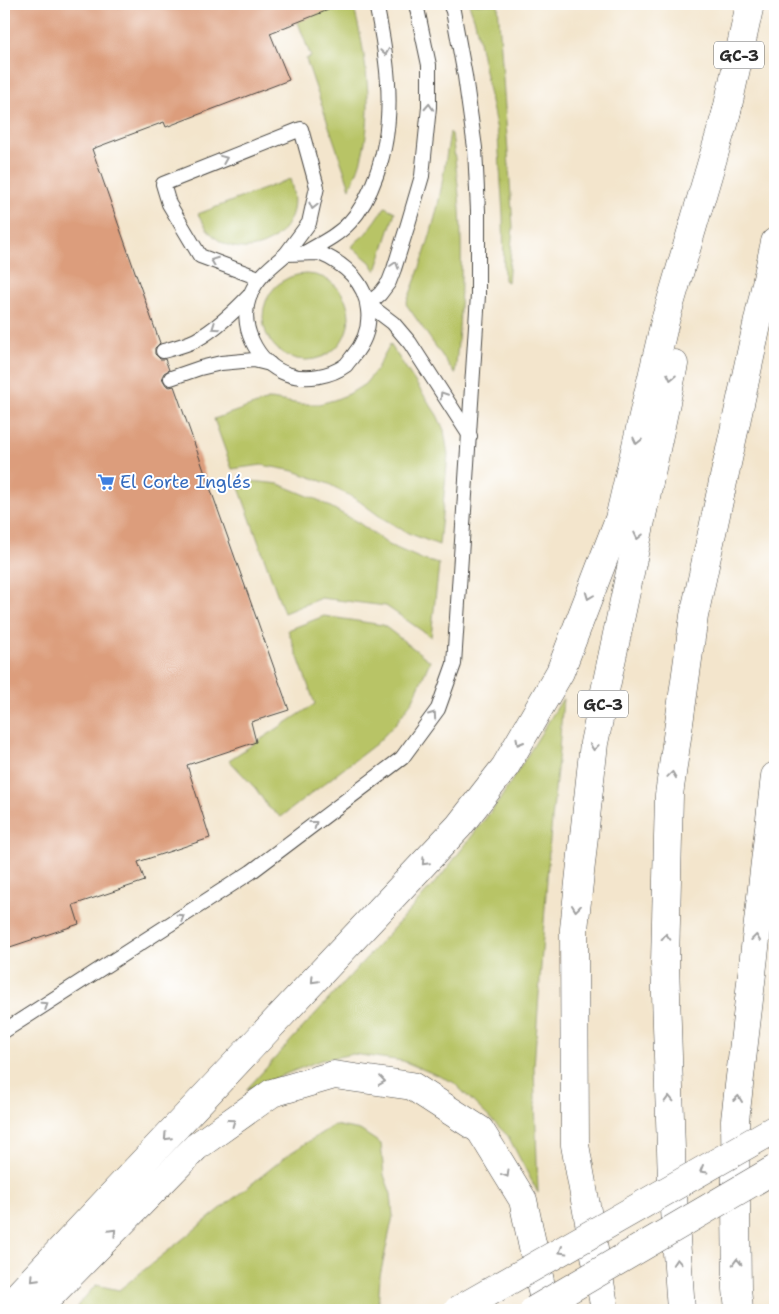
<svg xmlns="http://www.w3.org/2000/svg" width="779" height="1314" viewBox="0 0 779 1314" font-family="'Shantell Sans',sans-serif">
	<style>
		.green { fill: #b8c466; stroke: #727848 }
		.building { fill: #dc9d7c }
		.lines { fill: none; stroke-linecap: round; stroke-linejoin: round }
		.service-casing { stroke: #494743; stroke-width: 16 }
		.motorway-casing { stroke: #494743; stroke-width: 29 }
		.service { stroke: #fff; stroke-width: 14 }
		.motorway { stroke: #fff; stroke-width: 28 }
		.tertiary-bridge-casing { stroke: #494743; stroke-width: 29; stroke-linecap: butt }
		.tertiary-bridge { stroke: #fff; stroke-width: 28 }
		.oneway { stroke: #a0a0a0 }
		.labels { text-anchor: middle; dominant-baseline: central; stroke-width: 4; stroke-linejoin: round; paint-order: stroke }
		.shield { fill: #fff; stroke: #6b6b6b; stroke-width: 1 }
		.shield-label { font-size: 16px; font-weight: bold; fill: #2b2b2b }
		.shop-label { font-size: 18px; fill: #366cbe; stroke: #fff; text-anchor: start }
	</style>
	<rect width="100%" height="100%" fill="#fff"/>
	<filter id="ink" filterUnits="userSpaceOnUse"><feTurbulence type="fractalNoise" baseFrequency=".02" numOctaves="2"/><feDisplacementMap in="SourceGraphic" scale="10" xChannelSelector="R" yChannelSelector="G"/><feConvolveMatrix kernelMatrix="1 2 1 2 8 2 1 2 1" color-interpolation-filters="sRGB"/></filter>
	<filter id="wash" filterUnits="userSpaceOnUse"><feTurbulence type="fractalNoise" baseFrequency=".0096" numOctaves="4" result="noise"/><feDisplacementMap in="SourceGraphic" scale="20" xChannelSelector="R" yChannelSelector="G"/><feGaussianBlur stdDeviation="1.12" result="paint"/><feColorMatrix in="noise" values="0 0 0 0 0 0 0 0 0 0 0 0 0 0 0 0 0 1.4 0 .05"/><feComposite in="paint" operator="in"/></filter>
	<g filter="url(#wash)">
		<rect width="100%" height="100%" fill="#f3e5cc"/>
		<g class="green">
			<path d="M 291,4 L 353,4 C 366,54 375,109 361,160 C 358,170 354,179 350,188 L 306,59 L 311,57 Z"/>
			<polygon points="469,4 498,4 513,227 508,282 504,280 503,215 498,136 475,21"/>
			<path d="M 450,132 L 452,134 C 456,168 461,203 461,237 C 462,283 460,328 455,374 L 406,304 C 419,272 430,239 438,205 C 443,181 446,156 450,132 Z"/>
			<path d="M 290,179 C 293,190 295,199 293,210 C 292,214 291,217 289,221 C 276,247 241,257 217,239 C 208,232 204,224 198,214 Z"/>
			<path d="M 385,207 L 395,212 L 376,271 L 370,262 L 352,247 C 355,241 361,239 366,233 C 373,225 379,216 385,207 Z"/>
			<circle cx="306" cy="317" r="43"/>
			<polygon points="390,344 437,415 444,430 448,455 439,545 408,533 382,518 359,501 329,484 294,471 262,465 232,469 214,419 271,399 300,404 319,404 334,400 349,394 365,384 376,370"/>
			<polygon points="251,481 279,484 318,500 359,523 389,545 424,560 439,564 431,637 386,606 321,598 284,613 237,482"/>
			<polygon points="324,616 383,625 430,661 413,700 396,723 377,743 281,817 268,807 256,789 229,760 315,704 288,630"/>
			<polygon points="563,698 559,750 549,850 534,1067 538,1193 508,1136 453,1082 403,1061 353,1054 321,1060 246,1090 441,876 499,801"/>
			<polygon points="334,1125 360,1130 381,1144 384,1175 391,1194 393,1216 380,1276 378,1310 79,1310 77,1306 96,1285 119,1290 289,1154"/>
		</g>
		<g id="blocks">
			<polygon class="building" points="4,4 341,4 341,5 270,33 289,80 166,127 164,122 92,149 160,343 155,348 155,354 160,359 165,359 169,370 164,373 162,377 163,380 166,385 170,387 174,386 289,710 251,722 256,742 187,765 210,838 138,862 145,881 73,905 79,924 4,949"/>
		</g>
	</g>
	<g filter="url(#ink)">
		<use href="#blocks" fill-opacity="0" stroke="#494743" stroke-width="1"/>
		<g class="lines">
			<g class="service-casing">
				<g id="service">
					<polyline points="416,4 429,65 429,107 422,176 408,224 394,269 389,282 380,294 368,304 393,323 410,343 470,436"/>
					<path d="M 306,252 C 322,243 338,235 350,222 C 362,209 370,193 376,176 C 397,120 388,60 376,4"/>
					<path d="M 319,253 C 344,263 366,283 368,310 C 370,327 364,343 353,356 C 351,359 348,362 346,365 C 331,376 306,381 287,374 C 256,363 237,324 251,293 C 258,276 273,265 286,254 Z"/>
					<polyline points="259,278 200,256 169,204 163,184 301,129 317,187 309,223 286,254"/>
					<path d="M 163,351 C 174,348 186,345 196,340 C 217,328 234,312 250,295"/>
					<polyline points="171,378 200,368 221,363 254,360 270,364"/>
					<polyline points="4,1031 251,872 402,758 438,709 454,664 478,295 478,211 475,148 465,76 453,11 450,4"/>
				</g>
			</g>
			<g class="motorway-casing">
				<g id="motorway">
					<polyline points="724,124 750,4"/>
					<polyline points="4,1310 459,826 505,767 560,672 619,519 665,321 728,107"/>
					<polyline points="36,1310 196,1147 272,1093 334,1075 412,1086 480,1130 523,1200 546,1310"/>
					<polyline points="605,1310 575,1145 574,929 594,743 674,364"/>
					<polyline points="681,1310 672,1181 665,963 669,795 694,616 775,242"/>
					<polyline points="739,1310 737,1289 735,1120 775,776"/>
				</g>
			</g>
			<use href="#service" class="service"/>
			<use href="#motorway" class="motorway"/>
			<g class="tertiary-bridge-casing">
				<g id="tertiary-bridge">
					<polyline points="458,1310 775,1129"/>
					<polyline points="534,1310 775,1169"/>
				</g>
			</g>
			<use href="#tertiary-bridge" class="tertiary-bridge"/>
		</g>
		<defs><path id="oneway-chevron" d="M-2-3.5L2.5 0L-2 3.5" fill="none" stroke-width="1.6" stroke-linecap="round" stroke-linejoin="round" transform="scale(1.25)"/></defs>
		<g class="oneway">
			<use href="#oneway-chevron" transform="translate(385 52) rotate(81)"/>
			<use href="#oneway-chevron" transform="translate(429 107) rotate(-87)"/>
			<use href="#oneway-chevron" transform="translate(224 159) rotate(-22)"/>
			<use href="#oneway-chevron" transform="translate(313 206) rotate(103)"/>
			<use href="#oneway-chevron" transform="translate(214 261) rotate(-159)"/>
			<use href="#oneway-chevron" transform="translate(395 265) rotate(-72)"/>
			<use href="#oneway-chevron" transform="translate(215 327) rotate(146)"/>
			<use href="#oneway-chevron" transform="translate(671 377) rotate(102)"/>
			<use href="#oneway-chevron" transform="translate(443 395) rotate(-123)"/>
			<use href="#oneway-chevron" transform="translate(637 441) rotate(103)"/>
			<use href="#oneway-chevron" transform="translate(638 536) rotate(102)"/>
			<use href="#oneway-chevron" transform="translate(589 596) rotate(111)"/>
			<use href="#oneway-chevron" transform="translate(433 715) rotate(-55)"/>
			<use href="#oneway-chevron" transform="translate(519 742) rotate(120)"/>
			<use href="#oneway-chevron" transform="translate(594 747) rotate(98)"/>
			<use href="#oneway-chevron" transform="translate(672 775) rotate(-82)"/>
			<use href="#oneway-chevron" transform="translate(314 824) rotate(-37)"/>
			<use href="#oneway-chevron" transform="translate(425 862) rotate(133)"/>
			<use href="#oneway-chevron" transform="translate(576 908) rotate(96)"/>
			<use href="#oneway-chevron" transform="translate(181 917) rotate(-33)"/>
			<use href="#oneway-chevron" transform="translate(666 937) rotate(-89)"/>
			<use href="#oneway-chevron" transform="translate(756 938) rotate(-83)"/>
			<use href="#oneway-chevron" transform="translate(314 980) rotate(133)"/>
			<use href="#oneway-chevron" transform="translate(45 1005) rotate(-33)"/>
			<use href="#oneway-chevron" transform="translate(382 1081) rotate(8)"/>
			<use href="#oneway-chevron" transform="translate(669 1099) rotate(-92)"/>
			<use href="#oneway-chevron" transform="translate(738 1099) rotate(-83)"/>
			<use href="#oneway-chevron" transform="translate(232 1122) rotate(-36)"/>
			<use href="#oneway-chevron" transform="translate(167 1137) rotate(133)"/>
			<use href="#oneway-chevron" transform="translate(703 1170) rotate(150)"/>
			<use href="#oneway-chevron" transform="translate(506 1174) rotate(59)"/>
			<use href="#oneway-chevron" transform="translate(113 1232) rotate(-46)"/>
			<use href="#oneway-chevron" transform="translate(562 1251) rotate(150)"/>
			<use href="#oneway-chevron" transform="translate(677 1262) rotate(-94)"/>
			<use href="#oneway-chevron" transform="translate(737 1262) rotate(-91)"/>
			<use href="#oneway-chevron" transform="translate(34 1279) rotate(133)"/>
		</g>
	</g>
	<defs>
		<g id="supermarket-bare" transform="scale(1.35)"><path d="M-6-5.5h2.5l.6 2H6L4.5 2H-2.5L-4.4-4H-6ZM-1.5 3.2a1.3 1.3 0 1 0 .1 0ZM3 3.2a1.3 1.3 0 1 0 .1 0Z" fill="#3f7fe0" stroke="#fff" stroke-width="2.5" paint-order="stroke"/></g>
	</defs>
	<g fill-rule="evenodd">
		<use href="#supermarket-bare" x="106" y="482"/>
	</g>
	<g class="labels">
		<g class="shield">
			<rect x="714" y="41.5" width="50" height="27" rx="4"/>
			<rect x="578" y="690.5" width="50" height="27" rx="4"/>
		</g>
		<g class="shield-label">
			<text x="739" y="55">GC-3</text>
			<text x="603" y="704">GC-3</text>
		</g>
		<g class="shop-label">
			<text x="120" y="482">El Corte Inglés</text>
		</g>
	</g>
	<rect width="779" height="1314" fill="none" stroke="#fff" stroke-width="20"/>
</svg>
